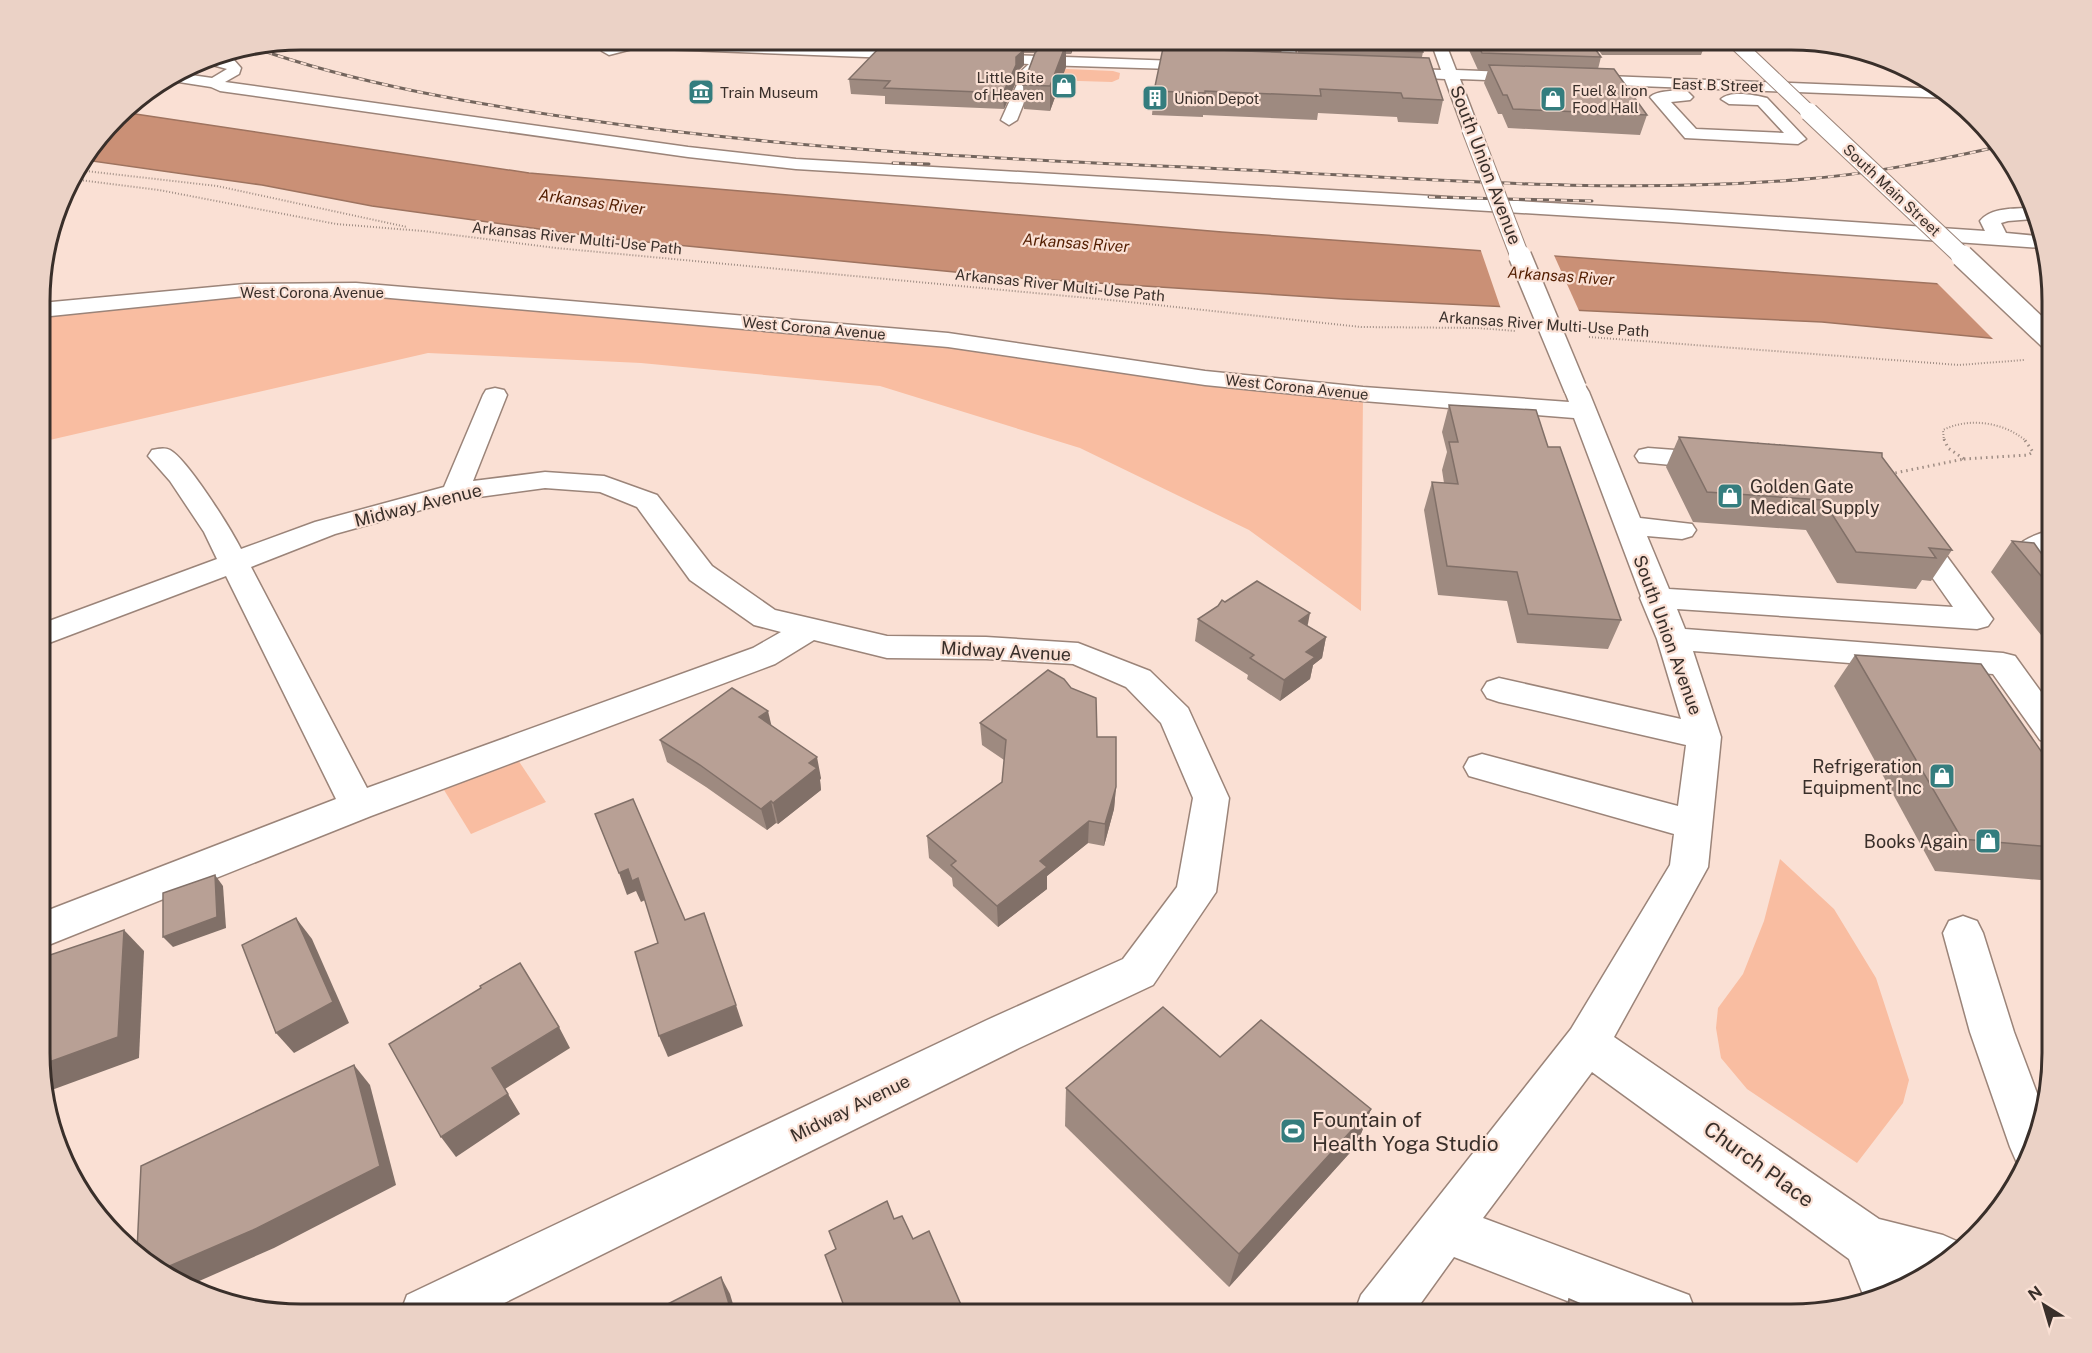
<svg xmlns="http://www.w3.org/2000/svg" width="2092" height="1353" viewBox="0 0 2092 1353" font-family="'Public Sans',sans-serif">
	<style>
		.green { fill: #f9bda1 }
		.water { fill: #ca9076; stroke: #9e735f; stroke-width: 1.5 }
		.pier { fill: #fae0d4 }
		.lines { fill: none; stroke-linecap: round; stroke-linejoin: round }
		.minor-casing { stroke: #9b8479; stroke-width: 3 }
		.path-far1 { stroke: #a08e85; stroke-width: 2; stroke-dasharray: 1 2; stroke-linecap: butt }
		.path { stroke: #a08e85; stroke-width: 3; stroke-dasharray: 1.5 4; stroke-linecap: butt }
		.minor { fill: #fff; fill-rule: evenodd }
		.rail-casing { stroke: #73655d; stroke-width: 3 }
		.rail { stroke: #fae0d4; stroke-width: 2; stroke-dasharray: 6; stroke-linecap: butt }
		.minor-bridge-far2-casing { stroke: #9b8479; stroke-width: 16; stroke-linecap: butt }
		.minor-bridge-far1-casing { stroke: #9b8479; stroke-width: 20; stroke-linecap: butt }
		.minor-bridge-casing { stroke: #9b8479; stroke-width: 25; stroke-linecap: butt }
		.minor-bridge-far2 { stroke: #fff; stroke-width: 14 }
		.minor-bridge-far1 { stroke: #fff; stroke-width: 18 }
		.minor-bridge { stroke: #fff; stroke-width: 22 }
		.wall { fill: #9e8a80 }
		.shaded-wall { fill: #817068 }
		.building { fill: #b8a095; stroke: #817068; stroke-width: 1.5 }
		.labels { text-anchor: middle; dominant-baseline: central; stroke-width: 4.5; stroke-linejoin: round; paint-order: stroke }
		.far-poi-label { font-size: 15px; fill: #392f2a; stroke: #fae0d4; text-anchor: start }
		.far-street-label { font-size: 15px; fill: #392f2a; stroke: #fae0d4 }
		.far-water-label { font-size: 16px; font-style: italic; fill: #521d00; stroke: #fae0d4 }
		.street-label { font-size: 18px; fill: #392f2a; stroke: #fae0d4 }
		.poi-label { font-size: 18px; fill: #392f2a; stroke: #fae0d4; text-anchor: end }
		.near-poi-label { font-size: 21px; fill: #392f2a; stroke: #fae0d4; text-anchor: start }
		.near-street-label { font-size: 21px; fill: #392f2a; stroke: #fae0d4 }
		.rim { fill: none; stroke: #392f2a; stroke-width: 3 }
	</style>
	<rect width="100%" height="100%" fill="#fae0d4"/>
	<g class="green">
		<polygon points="1045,68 1113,71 1120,73 1119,79 1112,82 1047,80"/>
		<polygon points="356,289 818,328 1363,394 1361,611 1249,530 1080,448 880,386 641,363 428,353 41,442 41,310 245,290"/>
		<polygon points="518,760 546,802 471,834 444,790"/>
		<polygon points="1780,859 1834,909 1876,978 1909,1080 1903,1103 1857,1163 1747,1089 1721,1058 1716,1028 1718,1008 1743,974 1764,921"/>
	</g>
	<polygon class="water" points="122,112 529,173 1222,232 2052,292 2052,344 1822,322 1343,299 1006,277 605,238 372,206 262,185 85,160"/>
	<g class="pier">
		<polygon points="1480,248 1553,253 1580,313 1501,309"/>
		<polygon points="1935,281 2040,288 2052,300 2052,347 1996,342"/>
	</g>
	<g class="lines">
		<g class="minor-casing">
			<g id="minor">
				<polygon points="575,39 917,51 924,55 917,59 636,48 609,55 602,51 612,46 582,43"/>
				<polygon points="1281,39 1295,39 1296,69 1294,72 1289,73 1282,69"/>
				<polygon points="1430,39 1444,39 1456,70 1943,89 1951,98 1460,79 1479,129 1471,134 1463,129 1445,79 1389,76 1382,72 1389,68 1441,70"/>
				<polygon points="978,54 1205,62 1212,66 1205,70 1043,65 1033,76 1033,80 1017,120 1009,125 1001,120 1019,80 1018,74 1029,64 973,61 971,58 973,55"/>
				<path d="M 215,56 L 234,60 L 241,68 L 239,74 L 225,82 L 688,147 L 796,159 L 1672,210 L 1985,231 L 1980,221 C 1991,207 2014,209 2030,208 L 2033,219 L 2008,221 L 2001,223 L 2006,233 L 2038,236 L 2042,248 L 1672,222 L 796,169 L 688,157 L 220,91 L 211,87 L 166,80 L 177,73 L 212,78 L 227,69 L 198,61 Z"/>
				<path d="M 1682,89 L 1687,91 L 1693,97 L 1690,100 L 1671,102 L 1696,129 L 1784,133 L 1758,105 L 1729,104 L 1721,99 C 1730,90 1756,95 1767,98 L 1806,139 L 1798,144 L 1685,138 L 1650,97 C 1657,90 1673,92 1682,89 Z"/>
				<polygon points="356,283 948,333 1205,371 1363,387 1569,402 1565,392 1568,387 1577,385 1586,387 1589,392 1640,518 1692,524 1696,530 1692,536 1682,539 1647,536 1669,589 1953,607 1899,530 1903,524 1913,521 1923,524 1993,619 1988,626 1977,629 1677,609 1685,629 2003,653 2015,656 2052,707 2052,743 2040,740 1993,674 1693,651 1721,737 1708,867 1614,1037 1879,1219 1943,1235 1961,1243 1922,1279 1907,1277 1910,1283 1864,1297 1849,1259 1592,1072 1483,1218 1689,1295 1696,1313 1601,1314 1454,1257 1413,1314 1354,1314 1361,1295 1571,1029 1670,865 1674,834 1469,776 1464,767 1469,758 1482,754 1678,806 1686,745 1499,702 1487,698 1482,690 1487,682 1499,678 1681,719 1657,639 1640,598 1641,596 1574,418 1363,401 1205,385 948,347 356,295 245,296 41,317 41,303 245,284"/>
				<path d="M 495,388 L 504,390 L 507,395 L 473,481 L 545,472 L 604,476 L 657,495 L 712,566 L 775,610 L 887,636 L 986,637 L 1078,643 L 1150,671 L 1188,708 L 1229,798 L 1216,892 L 1153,985 L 1019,1048 L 482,1314 L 400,1314 L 407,1295 L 987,1020 L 1123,959 L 1177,887 L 1193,798 L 1161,723 L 1126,687 L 1073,664 L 986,659 L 887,658 L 814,640 L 775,664 L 371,816 L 41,948 L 41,913 L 336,799 L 226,576 L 41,646 L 41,624 L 217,559 L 204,532 L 170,481 L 148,456 L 152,450 C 158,449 164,447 170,450 C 188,460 231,529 241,549 L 315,522 L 444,487 L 483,395 L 486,390 ZM 545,488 L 600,492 L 637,507 L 690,580 L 754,625 L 781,632 L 753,648 L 367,788 L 251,567 L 335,534 L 457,500 Z"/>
				<polygon points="1648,448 1715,453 1724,455 1728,461 1724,467 1715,469 1639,462 1635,456 1639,450"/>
				<path d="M 2052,530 L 2052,548 C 2039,552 2039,564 2045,575 L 2041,582 L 2030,584 L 2019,582 C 1998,550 2024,537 2052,530 Z"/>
				<polygon points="1963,916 1977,921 1983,933 2014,1032 2044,1112 2039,1136 2024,1166 2017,1163 2010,1147 1970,1032 1943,933 1949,921"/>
			</g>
		</g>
		<g class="path-far1">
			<polyline points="77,170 217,186 407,227"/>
			<polyline points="71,179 159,190 336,224 423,231 556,248 1120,301 1361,327 1479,328 1516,331"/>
			<polyline points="1589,337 1959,365 2024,360"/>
			<path d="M 1944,441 L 1943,430 C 1969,417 2004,422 2026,441"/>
		</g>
		<g class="path">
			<polyline points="1944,439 1948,448 1964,459"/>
			<polyline points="1757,444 1785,446"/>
			<polyline points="1964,459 2028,455 2033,452 2024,439"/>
			<polyline points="1890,474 1964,459"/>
		</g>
		<use href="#minor" class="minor"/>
		<g class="rail-casing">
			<g id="rail">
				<path d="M 255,48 C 358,84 465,102 573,118 C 783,149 995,159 1206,168 C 1406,177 1606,196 1806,179 C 1870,174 1934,161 1997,147"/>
				<polyline points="893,163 929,164"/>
				<polyline points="1429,197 1592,201"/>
			</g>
		</g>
		<use href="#rail" class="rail"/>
		<g class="minor-bridge-far2-casing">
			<polyline id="minor-bridge-far2" points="1733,40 1811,114"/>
		</g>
		<g class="minor-bridge-far1-casing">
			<g id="minor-bridge-far1">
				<polyline points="1809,112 1963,257"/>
				<polyline points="1471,129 1520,257"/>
			</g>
		</g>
		<g class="minor-bridge-casing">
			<g id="minor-bridge">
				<polyline points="1520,256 1575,388"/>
				<polyline points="1962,256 2052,341"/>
			</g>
		</g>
		<use href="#minor-bridge-far2" class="minor-bridge-far2"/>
		<use href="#minor-bridge-far1" class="minor-bridge-far1"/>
		<use href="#minor-bridge" class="minor-bridge"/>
	</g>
	<g class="wall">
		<polygon points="764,39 1077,39 1071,54 1066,54 1066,67 1050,111 1024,109 1023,85 1035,53 1024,53 1024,65 1017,72 1017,80 1004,109 885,104 885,96 851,94 849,79 894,45 894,44"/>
		<polygon points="1297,39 1419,39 1423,52 1422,57 1443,100 1438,124 1398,122 1397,117 1318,113 1317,120 1203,115 1203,117 1152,115 1154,91 1165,48 1165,43 1281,47 1281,52 1298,53"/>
		<polygon points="1464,39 1588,39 1601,57 1598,69 1647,115 1640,135 1508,128 1502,114 1498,114 1484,83 1488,70 1478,70"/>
		<polygon points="1591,39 1724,39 1707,40 1701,55 1602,55"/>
		<polygon points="1745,39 1792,39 1818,43 1747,41"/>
		<polygon points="1841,47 1875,53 1892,61 1852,55"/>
		<polygon points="1449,405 1548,447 1621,620 1608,649 1517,643 1507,601 1438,595 1424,510 1432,482 1444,483 1442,470 1447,452 1442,432"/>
		<polygon points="1679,437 1882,457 1952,550 1931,581 1922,580 1916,589 1837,583 1806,530 1693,522 1666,467"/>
		<polygon points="2012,541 2041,553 2052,555 2052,636 2041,635 1991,572"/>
		<polygon points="1225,602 1308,626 1326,637 1322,658 1313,665 1310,679 1280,701 1247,679 1248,675 1195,641 1198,619"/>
		<polygon points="1855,655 2052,767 2052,881 1935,871 1834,686"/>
		<polygon points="980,723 1097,737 1116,787 1114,809 1104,846 1088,843 1047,876 1047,889 998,927 953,886 952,878 929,858 927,836 1002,782 1004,760 982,745"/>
		<polygon points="771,726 821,778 820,780 821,790 778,824 776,823 767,830 706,787 667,762 660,740"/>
		<polygon points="1220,1057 1371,1109 1356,1146 1229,1287 1065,1126 1066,1088"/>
		<polygon points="1569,1299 1604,1314 1557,1314"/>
	</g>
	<g class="shaded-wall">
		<polygon points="1071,39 1077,39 1071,54"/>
		<polygon points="1066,44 1066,67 1050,111 1050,86"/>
		<polygon points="1024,50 1024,65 1017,72 1017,80 1004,109 1003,93 1016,57"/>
		<polygon points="1310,613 1306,634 1299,621"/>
		<polygon points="1326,637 1322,658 1313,665 1310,679 1280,701 1284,680 1306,652"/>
		<polygon points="768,711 773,732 759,717"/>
		<polygon points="817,757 821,778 820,780 821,790 778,824 773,803 809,763"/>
		<polygon points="1116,787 1114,809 1104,846 1105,824"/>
		<polygon points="771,801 776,823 767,830 761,809"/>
		<polygon points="1089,821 1088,843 1047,876 1047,889 998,927 997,906 1040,861"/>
		<polygon points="628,869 638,878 647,899 641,902 636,891 627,895 619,873"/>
		<polygon points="215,875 223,886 226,928 173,947 163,937"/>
		<polygon points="296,918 312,939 349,1023 294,1053 276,1033"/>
		<polygon points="124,930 144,951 139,1058 49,1091 41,1085 41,1065"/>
		<polygon points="736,1005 743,1026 668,1057 659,1036"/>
		<polygon points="559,1027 570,1048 505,1089 520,1114 456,1157 441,1137 492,1068"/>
		<polygon points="354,1065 370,1085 396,1185 274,1248 188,1286 158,1271"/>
		<polygon points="1371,1109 1356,1146 1229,1287 1239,1254"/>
		<polygon points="721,1277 730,1294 736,1314 732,1314"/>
	</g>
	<g class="building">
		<polygon points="1166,39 1281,39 1281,47 1165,43"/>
		<polygon points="1300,39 1419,39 1423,52 1300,48"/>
		<polygon points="1475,39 1588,39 1601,57 1482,53"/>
		<polygon points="1044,43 1066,44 1050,86 1023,85 1035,53"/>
		<polygon points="882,45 1024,50 1016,57 1016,65 1003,93 884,88 890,81 849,79"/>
		<polygon points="1163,48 1429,58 1443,100 1403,98 1401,93 1320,89 1321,96 1205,91 1205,93 1154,91"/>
		<polygon points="1489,65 1614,69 1647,115 1513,109 1507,95 1503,95"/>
		<polygon points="1449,405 1536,410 1548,447 1560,447 1621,620 1528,614 1517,572 1447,566 1432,482 1458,484 1449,442 1458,442"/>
		<polygon points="1679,437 1882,453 1882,457 1952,550 1929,548 1936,558 1856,552 1823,500 1707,492"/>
		<polygon points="2012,541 2034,543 2041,553 2052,555 2052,589"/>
		<polygon points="1257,581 1310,613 1299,621 1326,637 1306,652 1315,657 1284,680 1250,658 1254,655 1198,619 1218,606 1222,600 1225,602"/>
		<polygon points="1855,655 1981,664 2052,767 2052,847 1962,839"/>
		<polygon points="1048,670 1064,679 1071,688 1096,698 1097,737 1116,737 1116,787 1105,824 1089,821 1040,861 1047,867 997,906 951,865 956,861 927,836 1002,782 1006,740 980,723"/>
		<polygon points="732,688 768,711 759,717 817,757 809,763 817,768 773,803 771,801 761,809 700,765 660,740"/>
		<polygon points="633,799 685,920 704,913 736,1005 659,1036 635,952 658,943 638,878 632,881 628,869 619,873 595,814"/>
		<polygon points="215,875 217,917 163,937 163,893"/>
		<polygon points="296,918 333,1002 276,1033 242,945"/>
		<polygon points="124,930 118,1037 41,1065 41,958"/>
		<polygon points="520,963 559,1027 492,1068 508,1094 441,1137 389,1044 481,988 480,986"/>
		<polygon points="1163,1007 1220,1057 1261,1020 1371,1109 1239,1254 1066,1088"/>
		<polygon points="354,1065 380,1166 253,1230 158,1271 155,1270 137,1251 141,1166"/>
		<polygon points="887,1201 894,1219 902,1216 913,1239 929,1231 965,1314 847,1314 825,1255 836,1249 829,1231"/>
		<polygon points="721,1277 732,1314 648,1314"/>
		<polygon points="1569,1299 1604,1314 1568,1314"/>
	</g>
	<defs>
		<g id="shop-square" transform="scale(1.35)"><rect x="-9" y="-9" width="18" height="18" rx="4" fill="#347d7e" stroke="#fae0d4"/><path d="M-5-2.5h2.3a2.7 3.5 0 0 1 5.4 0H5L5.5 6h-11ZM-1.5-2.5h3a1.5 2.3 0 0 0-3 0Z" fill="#fff"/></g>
		<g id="museum-square" transform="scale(1.35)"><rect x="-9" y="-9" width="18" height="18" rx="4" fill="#347d7e" stroke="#fae0d4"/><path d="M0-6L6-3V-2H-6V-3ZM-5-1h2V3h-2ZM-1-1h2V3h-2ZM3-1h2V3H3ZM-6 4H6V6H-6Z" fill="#fff"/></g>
		<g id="building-square" transform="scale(1.35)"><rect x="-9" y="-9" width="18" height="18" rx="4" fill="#347d7e" stroke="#fae0d4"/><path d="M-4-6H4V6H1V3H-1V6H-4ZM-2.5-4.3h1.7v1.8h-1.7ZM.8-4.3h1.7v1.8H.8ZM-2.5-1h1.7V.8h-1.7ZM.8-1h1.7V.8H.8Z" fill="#fff"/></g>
		<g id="stadium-square" transform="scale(1.35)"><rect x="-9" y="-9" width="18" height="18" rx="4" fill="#347d7e" stroke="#fae0d4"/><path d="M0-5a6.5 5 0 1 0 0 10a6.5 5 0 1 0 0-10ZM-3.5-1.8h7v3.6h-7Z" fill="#fff"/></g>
	</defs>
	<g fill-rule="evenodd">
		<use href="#shop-square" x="1064" y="86"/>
		<use href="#museum-square" x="701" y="92"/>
		<use href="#building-square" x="1155" y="98"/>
		<use href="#shop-square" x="1553" y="99"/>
		<use href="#shop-square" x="1730" y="496"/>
		<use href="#shop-square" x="1942" y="776"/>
		<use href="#shop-square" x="1988" y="841"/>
		<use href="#stadium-square" x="1293" y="1131"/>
	</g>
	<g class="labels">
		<g class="far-poi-label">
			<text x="1044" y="77" text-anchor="end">Little Bite<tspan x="1044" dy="17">of Heaven</tspan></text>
			<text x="1572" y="90">Fuel &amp; Iron<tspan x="1572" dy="17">Food Hall</tspan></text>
			<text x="720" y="92">Train Museum</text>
			<text x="1174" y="98">Union Depot</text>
		</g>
		<g class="far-street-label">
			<text transform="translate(1718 85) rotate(2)">East B Street</text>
			<text transform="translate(1892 190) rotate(43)">South Main Street</text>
			<text transform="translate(577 238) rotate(6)">Arkansas River Multi-Use Path</text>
			<text transform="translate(1060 285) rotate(6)">Arkansas River Multi-Use Path</text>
			<text x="312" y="292">West Corona Avenue</text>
			<text transform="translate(1544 324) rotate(4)">Arkansas River Multi-Use Path</text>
			<text transform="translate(814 328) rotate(5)">West Corona Avenue</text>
			<text transform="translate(1297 387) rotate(6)">West Corona Avenue</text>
		</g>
		<g class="far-water-label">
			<text transform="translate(592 202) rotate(8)">Arkansas River</text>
			<text transform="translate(1076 243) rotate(4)">Arkansas River</text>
			<text transform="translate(1561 276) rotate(4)">Arkansas River</text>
		</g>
		<g class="street-label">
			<text transform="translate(1486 165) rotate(69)">South Union Avenue</text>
			<text transform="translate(418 505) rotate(-14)">Midway Avenue</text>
			<text transform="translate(1668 635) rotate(70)">South Union Avenue</text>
			<text transform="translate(1006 651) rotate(3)">Midway Avenue</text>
			<text transform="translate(850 1108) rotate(-26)">Midway Avenue</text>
		</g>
		<g class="poi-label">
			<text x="1750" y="486" text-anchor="start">Golden Gate<tspan x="1750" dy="21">Medical Supply</tspan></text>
			<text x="1922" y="766">Refrigeration<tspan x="1922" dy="21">Equipment Inc</tspan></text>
			<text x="1968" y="841">Books Again</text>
		</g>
		<g class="near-poi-label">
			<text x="1312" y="1119">Fountain of<tspan x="1312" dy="24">Health Yoga Studio</tspan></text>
		</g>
		<g class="near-street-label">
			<text transform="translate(1759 1164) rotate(36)">Church Place</text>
		</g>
	</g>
	<path d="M0 0H2092V1353H0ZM301 50H1791A251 251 0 0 1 2042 301V1053A251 251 0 0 1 1791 1304H301A251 251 0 0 1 50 1053V301A251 251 0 0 1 301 50Z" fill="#ebd2c6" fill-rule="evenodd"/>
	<path class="rim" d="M301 50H1791A251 251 0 0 1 2042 301V1053A251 251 0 0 1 1791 1304H301A251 251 0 0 1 50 1053V301A251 251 0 0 1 301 50Z"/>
	<g transform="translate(2044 1305) rotate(323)" stroke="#fae0d4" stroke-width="4.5" paint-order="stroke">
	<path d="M0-4.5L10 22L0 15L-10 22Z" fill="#392f2a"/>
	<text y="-9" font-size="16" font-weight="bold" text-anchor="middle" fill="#392f2a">N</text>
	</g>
</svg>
